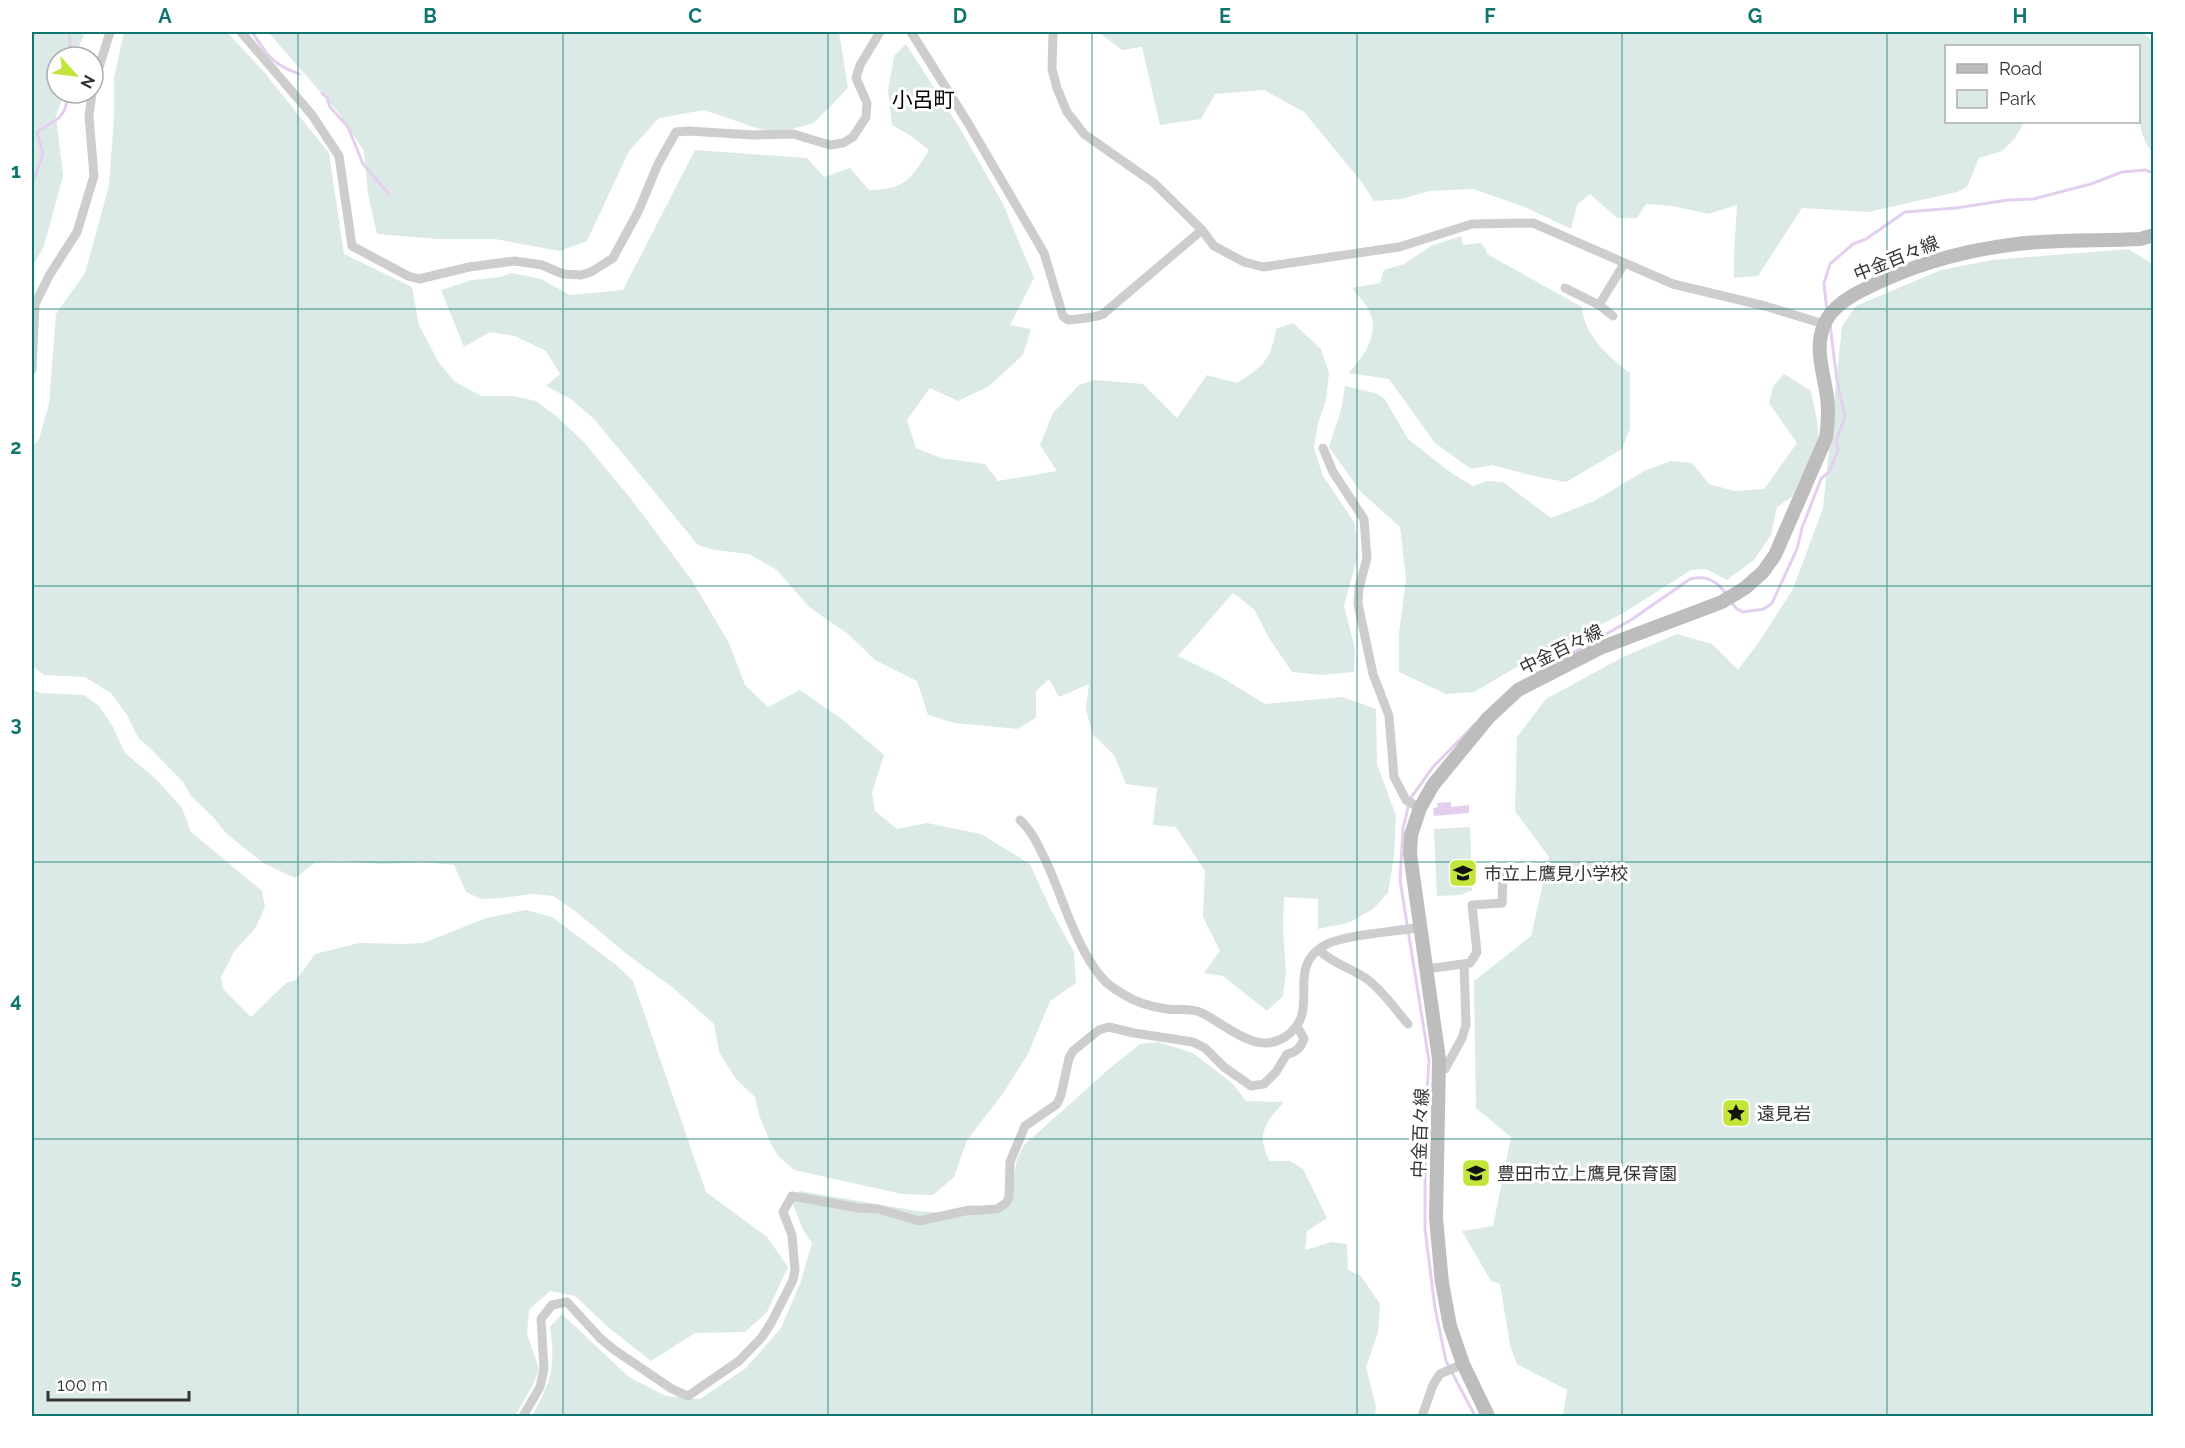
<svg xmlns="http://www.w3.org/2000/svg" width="2185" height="1448" viewBox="0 0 2185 1448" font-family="Raleway,'Noto Sans JP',sans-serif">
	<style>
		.green { fill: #dbeae7 }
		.water { fill: #e4cfee }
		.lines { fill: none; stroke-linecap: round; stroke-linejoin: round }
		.stream { stroke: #e4cfee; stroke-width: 3 }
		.street { stroke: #cdcdcd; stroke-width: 9 }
		.secondary { stroke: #bdbdbd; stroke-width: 14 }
		.grid { fill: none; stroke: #0f766e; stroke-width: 1.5; stroke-opacity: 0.55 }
		.labels { text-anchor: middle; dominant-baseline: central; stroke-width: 6; stroke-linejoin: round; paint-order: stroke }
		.street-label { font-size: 18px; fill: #333; stroke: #fff }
		.poi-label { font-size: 18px; fill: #333; stroke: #fff; text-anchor: start }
		.quarter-label { font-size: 21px; fill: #000; stroke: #fff }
		.neatline { fill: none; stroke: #0f766e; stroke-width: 2 }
		.grid-label { font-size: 20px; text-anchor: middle; font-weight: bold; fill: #0f766e }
	</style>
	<rect width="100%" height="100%" fill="#fff"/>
	<g class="green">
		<polygon points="32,32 85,32 75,57 57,57 57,93 64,93 56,116 63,176 44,246 32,268"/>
		<polygon points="124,32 227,32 264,72 329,153 344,254 412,287 419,325 439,363 455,382 482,396 513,396 536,401 556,416 582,440 631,499 691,579 729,643 745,685 768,707 800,690 843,720 884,755 872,793 875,811 897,829 927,823 981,834 1030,864 1050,908 1074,952 1076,983 1050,1001 1028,1054 1004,1092 967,1140 954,1177 933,1195 902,1194 794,1170 778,1156 770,1142 759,1115 755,1097 736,1079 725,1062 719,1051 714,1024 672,987 628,955 575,911 553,896 532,894 502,898 481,899 466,892 454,865 423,862 383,864 342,861 316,862 295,878 263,863 227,834 211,815 191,796 183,782 149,747 139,739 127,715 111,693 85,677 44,675 32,666 32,447 39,439 49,404 56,314 85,273 109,186 114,117 114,78"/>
		<polygon points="268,32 839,32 848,88 814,123 774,134 704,110 659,118 629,151 587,241 560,251 495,239 437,239 377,234 368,194 364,151 338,112"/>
		<path d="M 1098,32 L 2142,32 L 2153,41 L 2153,153 C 2131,128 2138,79 2138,46 L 1946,46 L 1946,122 L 2024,122 L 2015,138 L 2002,151 L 1979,158 L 1967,187 L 1957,192 L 1868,212 L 1802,208 L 1758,276 L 1734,278 L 1734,254 L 1737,205 L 1708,214 L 1673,206 L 1646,204 L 1637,218 L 1617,218 L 1590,194 L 1577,205 L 1571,229 L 1525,207 L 1473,189 L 1429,191 L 1402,199 L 1374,201 L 1361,181 L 1304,112 L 1264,90 L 1215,94 L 1201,119 L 1160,125 L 1142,47 L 1122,50 Z"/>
		<path d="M 906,44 L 961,130 L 1003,204 L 1034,278 L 1010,325 L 1031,329 L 1023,355 L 989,386 L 958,401 L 930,388 L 907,420 L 916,448 L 941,458 L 985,464 L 998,481 L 1057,471 L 1040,445 L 1053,413 L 1079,385 L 1095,380 L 1143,384 L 1177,418 L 1207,375 L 1237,383 C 1262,367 1271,361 1276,329 L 1293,323 L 1321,349 L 1329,373 L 1326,400 L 1318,423 L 1314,448 L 1323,476 L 1354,522 L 1356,535 L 1357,558 L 1344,606 L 1355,649 L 1354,672 L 1322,675 L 1292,672 L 1269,638 L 1254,609 L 1233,593 L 1178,656 L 1221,677 L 1265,704 L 1342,697 L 1376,709 L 1377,764 L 1396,816 L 1394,856 L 1388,893 L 1373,909 L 1348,923 L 1318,929 L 1318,899 L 1284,897 L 1283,931 L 1286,972 L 1283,996 L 1267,1011 L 1223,976 L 1204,973 L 1220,951 L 1203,917 L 1205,871 L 1176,827 L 1153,825 L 1157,788 L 1126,784 L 1114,755 L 1093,735 L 1086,710 L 1089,684 L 1059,697 L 1049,679 L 1036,691 L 1036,718 L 1017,729 L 955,723 L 928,715 L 917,681 L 875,660 L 848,634 L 809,607 L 777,570 L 749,554 L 715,550 L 698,545 L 595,420 L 571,399 L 546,386 L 560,374 L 546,351 L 515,336 L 490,332 L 464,347 L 441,290 L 472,280 L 500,277 L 512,273 L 541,279 L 570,295 L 623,290 L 695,150 L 807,158 L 824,177 L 850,168 L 869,190 C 906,189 910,180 929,150 L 911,136 L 892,125 L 888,90 L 894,56 Z"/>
		<path d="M 1461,236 L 1463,245 L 1481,243 L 1485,248 L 1487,254 L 1582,307 C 1584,335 1608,356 1630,373 L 1630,429 L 1622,449 L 1566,482 L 1534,476 L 1492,465 L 1471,469 L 1435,443 L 1389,379 L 1348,373 C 1363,358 1381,333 1369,311 C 1366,303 1357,295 1352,288 L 1380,283 L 1384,270 L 1404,264 L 1431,246 Z"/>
		<polygon points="2128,249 2153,264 2153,1416 1563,1416 1567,1390 1517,1364 1510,1345 1500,1284 1491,1281 1462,1231 1493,1226 1511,1137 1476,1108 1474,981 1531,936 1549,857 1515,811 1517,737 1546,699 1623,657 1677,634 1712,644 1738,670 1759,642 1793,589 1823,508 1842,326 1856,306 1941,270 1992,260"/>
		<polygon points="1784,374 1811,391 1817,421 1819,442 1792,497 1777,507 1771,535 1754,560 1727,580 1706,569 1691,570 1625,612 1587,632 1537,655 1474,692 1446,694 1399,672 1399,633 1406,578 1400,527 1360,491 1329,447 1341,410 1345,386 1375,393 1384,398 1408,439 1450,472 1473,486 1487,481 1503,482 1551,518 1594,501 1646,470 1671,461 1692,463 1709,484 1734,491 1764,489 1797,443 1769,403 1773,386"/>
		<polygon points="32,689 40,693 84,695 99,706 113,727 125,753 157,780 182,808 191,832 262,891 265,907 256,927 234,952 221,977 223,989 251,1017 286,983 296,980 315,954 359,943 405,944 423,943 486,918 526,910 552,917 615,964 633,981 706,1192 767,1237 788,1267 767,1312 745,1332 695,1333 651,1361 608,1327 575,1296 550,1291 529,1310 527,1334 539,1369 533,1385 515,1416 32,1416"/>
		<polygon points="1470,827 1472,890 1460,895 1437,896 1434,829"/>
		<path d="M 1158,1042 L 1193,1053 L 1233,1084 L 1246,1101 L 1284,1102 C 1266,1122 1255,1134 1270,1161 L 1290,1161 L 1303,1169 L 1327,1218 L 1307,1231 L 1305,1250 L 1332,1242 L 1347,1244 L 1348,1270 L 1361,1276 L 1380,1304 L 1378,1332 L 1366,1367 L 1376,1407 L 1375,1416 L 532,1416 C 551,1382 556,1366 550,1327 L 562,1314 L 629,1377 L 666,1396 L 700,1399 L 746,1368 L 781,1328 L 800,1284 L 812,1243 L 803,1230 L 791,1199 L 800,1191 L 917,1211 L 945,1213 L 969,1205 L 1002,1208 L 1013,1182 L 1017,1159 L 1024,1145 L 1110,1068 L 1140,1044 Z"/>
	</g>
	<polygon class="water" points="1451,802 1451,807 1469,805 1469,813 1434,816 1433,808 1438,807 1437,803"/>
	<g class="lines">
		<g class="stream">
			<polyline points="69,32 71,57"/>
			<path d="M 252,32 C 268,55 271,64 299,74"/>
			<polyline points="322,93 327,98 330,107 348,127 363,164 389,194"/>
			<polyline points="32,184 43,154 37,132 59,118 64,111 70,93"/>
			<polyline points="32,187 32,195"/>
			<polyline points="1827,312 1824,283 1830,264 1853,244 1866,239 1905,212 1956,208 2008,200 2033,199 2091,184 2122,172 2145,170 2154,173"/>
			<polyline points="1731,602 1737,609 1743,612 1764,609 1772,603 1797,549 1802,528 1821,479 1829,472 1838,450 1836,441 1845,416 1837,381 1830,324"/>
			<path d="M 1535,674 L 1631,620 L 1690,579 C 1705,575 1717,580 1726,594"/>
			<polyline points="1475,724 1433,767 1410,799 1403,829 1400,880 1429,1061 1425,1125 1425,1229 1435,1308 1446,1361 1475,1416"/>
		</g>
		<g class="street">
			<polyline points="241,32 312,115 339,156 352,246 408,276 419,279 469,267 515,261 542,265 563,274 581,275 591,272 613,258 638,212 658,164 676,132 688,131 753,135 793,134 830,145 843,143 853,137 866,117 867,103 856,78 860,65 880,32"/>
			<path d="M 911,32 L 968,123 L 1044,253 L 1063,316 L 1068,320 C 1080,318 1091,319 1103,314 L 1202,230"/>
			<polyline points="1053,32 1052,69 1057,88 1067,112 1084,134 1154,183 1202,230 1214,246 1244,262 1263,267 1399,247 1472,224 1533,223 1673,284 1765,306 1824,324"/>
			<polyline points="93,87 110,32"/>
			<polyline points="1565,288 1599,305 1613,316"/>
			<polyline points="1599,305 1624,264"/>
			<polyline points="32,370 35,304 49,276 77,232 94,176 89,116 92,93"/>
			<polyline points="1323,448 1333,472 1364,519 1367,558 1359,588 1358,604 1373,674 1389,716 1394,777 1406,800 1420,808"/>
			<path d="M 1020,820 C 1031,830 1037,843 1043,855 C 1062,893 1074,945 1102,978 C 1107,984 1116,990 1123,994 C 1135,1002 1152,1007 1167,1009 C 1179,1011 1190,1007 1202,1013 C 1227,1025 1256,1056 1285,1037 C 1325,1010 1281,968 1327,944 C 1348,934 1396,932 1421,927"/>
			<path d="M 1319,950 C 1333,964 1351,968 1367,979 C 1383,991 1395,1009 1408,1024"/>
			<polyline points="1427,969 1470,963 1477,952 1472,905 1502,903 1503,873"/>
			<polyline points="1439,1070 1445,1069 1462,1038 1466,1025 1464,964"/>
			<path d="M 523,1416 L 540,1387 L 544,1369 L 541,1319 L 552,1305 L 567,1302 L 600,1338 L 613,1349 L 672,1389 L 688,1396 L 739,1361 L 762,1337 L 771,1323 L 793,1280 L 795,1270 L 792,1235 L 783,1212 L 792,1196 L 859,1208 L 878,1209 L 919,1221 L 965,1211 L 997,1209 L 1006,1203 L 1009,1197 L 1010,1162 L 1025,1126 L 1057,1104 L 1061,1095 L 1069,1058 L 1073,1051 L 1099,1030 L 1109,1027 L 1134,1033 L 1193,1042 L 1205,1048 L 1224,1067 L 1251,1086 L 1264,1084 L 1276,1072 L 1287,1054 C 1296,1053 1301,1047 1304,1039 L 1297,1026"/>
			<polyline points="1422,1416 1433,1385 1440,1374 1463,1364"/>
		</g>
		<path class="secondary" d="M 1488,1416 L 1463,1364 L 1450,1326 L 1442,1283 L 1436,1218 L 1439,1059 L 1410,854 L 1411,835 L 1420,808 L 1433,785 L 1488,718 L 1518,690 L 1600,648 L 1722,602 L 1745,588 L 1763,572 L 1775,555 L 1826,438 C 1828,424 1829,411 1827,397 C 1824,373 1814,349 1824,325 C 1832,305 1854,294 1873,285 C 1918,263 1967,250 2017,244 C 2058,239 2100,241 2140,239 L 2154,235"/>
	</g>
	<path class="grid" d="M 298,32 L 298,1416M 563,32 L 563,1416M 828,32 L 828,1416M 1092,32 L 1092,1416M 1357,32 L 1357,1416M 1622,32 L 1622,1416M 1887,32 L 1887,1416M 32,309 L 2154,309M 32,586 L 2154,586M 32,862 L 2154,862M 32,1139 L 2154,1139"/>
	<defs>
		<g id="school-square" transform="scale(1.5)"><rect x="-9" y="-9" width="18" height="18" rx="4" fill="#c2e539" stroke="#fff"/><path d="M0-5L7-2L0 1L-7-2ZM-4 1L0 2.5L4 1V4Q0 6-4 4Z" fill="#111"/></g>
		<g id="sight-square" transform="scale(1.5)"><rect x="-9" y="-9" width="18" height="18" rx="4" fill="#c2e539" stroke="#fff"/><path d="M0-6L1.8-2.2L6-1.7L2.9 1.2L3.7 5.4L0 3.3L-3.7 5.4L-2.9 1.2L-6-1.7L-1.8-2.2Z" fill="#111"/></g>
	</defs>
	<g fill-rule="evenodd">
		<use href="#school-square" x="1463" y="873"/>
		<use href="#sight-square" x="1736" y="1113"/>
		<use href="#school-square" x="1476" y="1173"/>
	</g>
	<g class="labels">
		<g class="street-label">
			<text transform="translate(1896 258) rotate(-22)">中金百々線</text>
			<text transform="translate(1561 649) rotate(-26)">中金百々線</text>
			<text transform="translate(1420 1133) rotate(-88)">中金百々線</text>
		</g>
		<g class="poi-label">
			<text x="1484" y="873">市立上鷹見小学校</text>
			<text x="1757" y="1113">遠見岩</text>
			<text x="1497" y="1173">豊田市立上鷹見保育園</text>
		</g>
		<g class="quarter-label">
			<text x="923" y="99">小呂町</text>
		</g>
	</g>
	<rect width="2185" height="1448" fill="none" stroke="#ffffff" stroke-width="66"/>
	<rect x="1945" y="45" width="195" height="78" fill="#ffffff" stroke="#adadad" stroke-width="1.5"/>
	<rect x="1957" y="64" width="30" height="9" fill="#bdbdbd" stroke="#adadad" stroke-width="1.5"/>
	<text x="1999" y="75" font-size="18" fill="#333333">Road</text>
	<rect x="1957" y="90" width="30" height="18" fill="#dbeae7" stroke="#adadad" stroke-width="1.5"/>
	<text x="1999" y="105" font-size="18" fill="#333333">Park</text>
	<g transform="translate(75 75) rotate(118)"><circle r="28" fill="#ffffff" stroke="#adadad" stroke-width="1.5"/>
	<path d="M0-4.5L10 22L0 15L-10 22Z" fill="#c2e539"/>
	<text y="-9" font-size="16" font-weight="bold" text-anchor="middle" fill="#333333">N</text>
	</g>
	<path d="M48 1391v9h141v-9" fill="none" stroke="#333333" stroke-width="3"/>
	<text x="57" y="1391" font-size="18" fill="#333333" stroke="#ffffff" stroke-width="4.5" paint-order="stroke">100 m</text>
	<rect x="33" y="33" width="2119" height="1382" class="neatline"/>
	<g class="grid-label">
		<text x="165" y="23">A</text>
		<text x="430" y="23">B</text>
		<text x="695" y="23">C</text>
		<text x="960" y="23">D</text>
		<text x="1225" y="23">E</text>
		<text x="1490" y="23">F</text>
		<text x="1755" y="23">G</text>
		<text x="2020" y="23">H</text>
		<text x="16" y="178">1</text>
		<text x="16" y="454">2</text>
		<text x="16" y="731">3</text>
		<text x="16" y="1007">4</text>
		<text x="16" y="1284">5</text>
	</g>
</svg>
